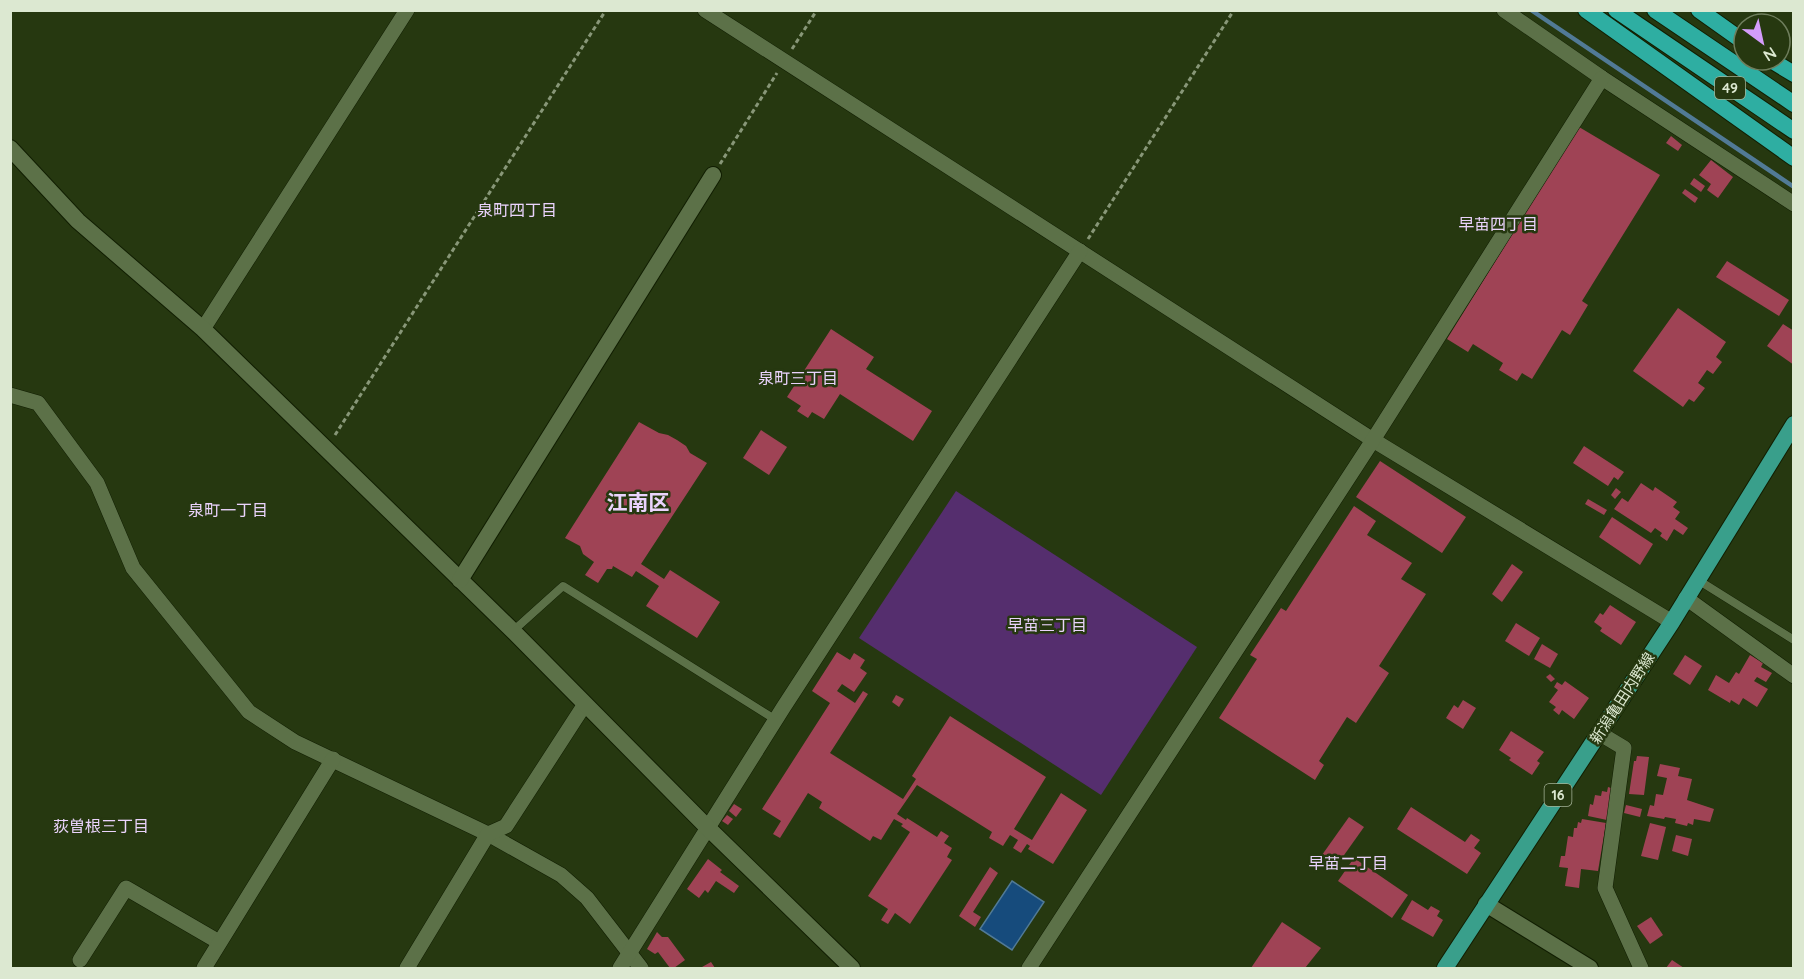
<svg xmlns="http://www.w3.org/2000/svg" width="1804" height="979" viewBox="0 0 1804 979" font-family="Quicksand,'Noto Sans JP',sans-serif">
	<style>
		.green { fill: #552e6e }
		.water { fill: #164b7c; stroke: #517a96; stroke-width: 1.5 }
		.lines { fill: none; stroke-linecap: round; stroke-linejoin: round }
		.stream { stroke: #517a96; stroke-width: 4.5 }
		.building { fill: #9f4355 }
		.service-casing { stroke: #111e02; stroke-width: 9 }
		.minor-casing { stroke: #111e02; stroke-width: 16 }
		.tertiary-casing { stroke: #111e02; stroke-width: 18 }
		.primary-casing { stroke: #111e02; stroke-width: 18 }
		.trunk-casing { stroke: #111e02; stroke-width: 18 }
		.path { stroke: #889778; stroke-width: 3; stroke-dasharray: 4.5 3; stroke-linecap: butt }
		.service { stroke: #5c7148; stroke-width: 8 }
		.minor { stroke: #5c7148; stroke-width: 15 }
		.tertiary { stroke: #5c7148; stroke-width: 16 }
		.primary { stroke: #399f8b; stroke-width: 16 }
		.trunk { stroke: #2eaea2; stroke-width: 16 }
		.labels { text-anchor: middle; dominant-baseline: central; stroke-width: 5; stroke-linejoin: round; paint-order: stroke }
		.shield { fill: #263810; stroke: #a5b397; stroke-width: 1.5 }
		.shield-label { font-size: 14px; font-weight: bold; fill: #dce8d1 }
		.street-label { font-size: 15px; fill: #dce8d1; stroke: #263810 }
		.neighbourhood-label { font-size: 16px; fill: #ead3fc; stroke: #263810 }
		.district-label { font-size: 21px; font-weight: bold; fill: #ead3fc; stroke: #263810 }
	</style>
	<rect width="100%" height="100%" fill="#263810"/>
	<polygon class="green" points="956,491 1197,647 1101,795 859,638"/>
	<polygon class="water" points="1012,881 1044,902 1012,950 980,929"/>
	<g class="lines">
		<polyline class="stream" points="1531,10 1794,187"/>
	</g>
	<g class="building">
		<polygon points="1579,127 1660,175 1582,301 1588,305 1570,335 1562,330 1532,379 1522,373 1517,381 1499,370 1503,363 1473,344 1468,352 1447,339"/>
		<polygon points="1671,136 1682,145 1678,151 1666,143"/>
		<polygon points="1711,160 1733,177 1718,198 1707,190 1711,184 1699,175"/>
		<polygon points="1694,178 1705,186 1701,192 1690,184"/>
		<polygon points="1685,189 1698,198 1695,203 1682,193"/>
		<polygon points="1727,261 1789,300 1779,316 1716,277"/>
		<polygon points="1678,308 1726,342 1716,357 1722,362 1713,374 1707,370 1698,383 1705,388 1694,402 1689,399 1683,407 1633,371"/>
		<polygon points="1783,324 1794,331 1794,365 1767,346"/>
		<polygon points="831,329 874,357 866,369 932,411 913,441 840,394 824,419 812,412 808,418 797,411 801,406 787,397"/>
		<polygon points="639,422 659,433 668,435 677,440 686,446 690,453 707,463 641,564 664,579 670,570 720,602 697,638 646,606 659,586 636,571 632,577 613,566 612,569 607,569 598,583 585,575 594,562 583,554 580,546 565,538"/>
		<polygon points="761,430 787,447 769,475 743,458"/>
		<polygon points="1584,446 1624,472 1618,480 1614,477 1608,486 1573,463"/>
		<polygon points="1380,461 1466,517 1442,553 1356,497"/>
		<polygon points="1641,483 1653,491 1655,487 1677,502 1673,507 1680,512 1675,519 1688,528 1683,535 1674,529 1667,541 1660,536 1662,533 1655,528 1651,533 1614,509 1622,498 1628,502"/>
		<polygon points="1616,488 1621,492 1615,499 1611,495"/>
		<polygon points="1588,499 1607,510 1604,515 1585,504"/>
		<polygon points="1354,506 1376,521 1367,535 1412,563 1401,579 1426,594 1379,666 1389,673 1356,723 1347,717 1319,761 1324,765 1315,780 1219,718 1257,659 1250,655 1281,608 1286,611"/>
		<polygon points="1612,517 1653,544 1640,565 1599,537"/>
		<polygon points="1512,564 1523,572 1502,602 1492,594"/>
		<polygon points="1610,605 1636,622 1621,645 1600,631 1602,628 1594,622 1600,613 1603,615"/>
		<polygon points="1516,623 1540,638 1529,656 1505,641"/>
		<polygon points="1542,644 1558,654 1550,668 1534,659"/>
		<polygon points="837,652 850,660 854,653 865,660 860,668 867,673 854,692 842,684 837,691 855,703 863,691 868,694 830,753 903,799 916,779 912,776 950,716 1046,777 1014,829 1032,840 1061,793 1087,810 1053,864 1028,849 1030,846 1027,844 1021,853 1013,848 1018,840 1010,835 1003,846 989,838 992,832 917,785 897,814 906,820 907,818 937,837 941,831 949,836 944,843 952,848 947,857 952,860 910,924 895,913 888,924 881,920 888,909 868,896 910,832 901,826 903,824 894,819 881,840 873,836 870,841 819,808 822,802 808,793 780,838 773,834 781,821 762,809 830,703 812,691"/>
		<polygon points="1685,655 1702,666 1690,685 1673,674"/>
		<polygon points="1750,655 1763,663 1761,667 1772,673 1766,682 1757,677 1754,681 1768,689 1757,707 1743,698 1739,705 1731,700 1730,703 1708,690 1716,675 1729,683 1736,672 1739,674"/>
		<polygon points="1550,674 1555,679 1551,682 1546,677"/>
		<polygon points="1565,681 1589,698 1574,719 1562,710 1559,715 1553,710 1556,707 1549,702 1558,690 1554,687 1557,682 1562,685"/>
		<polygon points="896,695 904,699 899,707 892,702"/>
		<polygon points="1463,700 1476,708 1463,729 1446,718 1454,705 1458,708"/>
		<polygon points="1511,731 1544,752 1537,761 1540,763 1532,775 1509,760 1511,758 1499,750"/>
		<polygon points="1637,756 1649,757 1644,795 1629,794 1634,761 1636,761"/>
		<polygon points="1660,764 1680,768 1678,776 1692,779 1687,800 1714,809 1710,822 1694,819 1693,825 1688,823 1687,826 1675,823 1676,819 1665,817 1664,819 1647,816 1650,805 1654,806 1656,794 1663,795 1667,778 1657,776"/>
		<polygon points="1608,787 1614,789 1607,820 1588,816 1590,804 1593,805 1595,795 1601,796 1602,791 1607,792"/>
		<polygon points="734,804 742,809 736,817 729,811"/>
		<polygon points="1626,805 1642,809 1640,817 1624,813"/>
		<polygon points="1411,807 1465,842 1471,834 1480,840 1474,848 1481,853 1467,874 1397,829"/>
		<polygon points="727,815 733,819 728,825 722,821"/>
		<polygon points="1349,817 1364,827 1337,865 1322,855"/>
		<polygon points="1582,819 1606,823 1598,871 1581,869 1579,888 1565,886 1568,868 1559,867 1561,856 1565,856 1568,836 1573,837 1574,828 1577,828 1578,822 1581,823"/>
		<polygon points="1650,823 1666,827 1658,860 1641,856"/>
		<polygon points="1676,835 1692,839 1688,856 1672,851"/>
		<polygon points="1354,858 1408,895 1392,918 1338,881"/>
		<polygon points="708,859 722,870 720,872 739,886 734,893 716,881 708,893 705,890 699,898 687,889"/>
		<polygon points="990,867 998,873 973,912 981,917 975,927 959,916"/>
		<polygon points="1412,900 1428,910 1431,906 1440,911 1437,916 1443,920 1433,937 1401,919"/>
		<polygon points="1651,917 1663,935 1650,944 1637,926"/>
		<polygon points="1282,922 1321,948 1305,968 1251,968"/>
		<polygon points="657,932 662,937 668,937 685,960 674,968 670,968 658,952 655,954 647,949"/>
		<polygon points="1672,960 1684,968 1666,968"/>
		<polygon points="711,962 715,968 703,968 702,967"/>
	</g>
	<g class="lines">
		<g class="service-casing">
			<g id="service">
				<polyline points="1698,580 1794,640"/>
				<polyline points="513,631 563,586 776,720"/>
			</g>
		</g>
		<g class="minor-casing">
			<g id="minor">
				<polyline points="705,10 1373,440 1672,622"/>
				<polyline points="1504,10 1602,78 1794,204"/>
				<polyline points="203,329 407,10"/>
				<polyline points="10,395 38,403 97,483 133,568 249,712 295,742 488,834 561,875 587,898 641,968"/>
				<polyline points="1686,598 1794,676"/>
				<polyline points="1599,733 1624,748 1605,888 1641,968"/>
				<polyline points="80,960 126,888 219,942"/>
				<polyline points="204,968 333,759"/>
				<polyline points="407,968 488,834 506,826 585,704"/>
				<polyline points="620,968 783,708 1080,251"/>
				<polyline points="1029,968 1373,440 1602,78"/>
			</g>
		</g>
		<g class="tertiary-casing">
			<g id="tertiary">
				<polyline points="10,148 78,221 203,329 513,631 707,827 852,968"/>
				<polyline points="460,580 713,175"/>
				<polyline points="1486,904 1590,968"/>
			</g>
		</g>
		<g class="primary-casing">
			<polyline id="primary" points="1445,968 1672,622 1794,424"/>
		</g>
		<g class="trunk-casing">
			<g id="trunk">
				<polyline points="1586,10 1794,158"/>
				<polyline points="1616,10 1794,131"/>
				<polyline points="1655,10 1794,104"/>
				<polyline points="1699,10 1744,42"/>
				<polyline points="1771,60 1794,74"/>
			</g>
		</g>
		<g class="path">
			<polyline points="792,49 817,10"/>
			<polyline points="720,164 777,73"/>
			<polyline points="1088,239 1234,10"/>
			<polyline points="335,435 606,10"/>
		</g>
		<use href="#service" class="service"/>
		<use href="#minor" class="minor"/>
		<use href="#tertiary" class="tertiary"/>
		<use href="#primary" class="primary"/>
		<use href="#trunk" class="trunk"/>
	</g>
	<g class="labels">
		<g class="shield">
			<rect x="1715" y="77" width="30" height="22" rx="4.5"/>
			<rect x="1544.5" y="784" width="27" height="22" rx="4.5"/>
		</g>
		<g class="shield-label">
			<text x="1730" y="88">49</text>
			<text x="1558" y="795">16</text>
		</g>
		<g class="street-label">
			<text transform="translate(1622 698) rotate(-57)">新潟亀田内野線</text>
		</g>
		<g class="neighbourhood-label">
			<text x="517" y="210">泉町四丁目</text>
			<text x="1498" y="224">早苗四丁目</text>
			<text x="798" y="378">泉町三丁目</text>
			<text x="228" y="510">泉町一丁目</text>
			<text x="1047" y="625">早苗三丁目</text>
			<text x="101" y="826">荻曽根三丁目</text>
			<text x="1348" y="863">早苗二丁目</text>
		</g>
		<g class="district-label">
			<text x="638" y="502">江南区</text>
		</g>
	</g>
	<rect width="1804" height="979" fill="none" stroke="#dce8d1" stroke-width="24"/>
	<g transform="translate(1762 42) rotate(147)"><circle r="28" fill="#263810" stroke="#6f7e5d" stroke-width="1.5"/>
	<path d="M0-4.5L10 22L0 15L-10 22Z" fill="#d49cfb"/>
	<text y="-9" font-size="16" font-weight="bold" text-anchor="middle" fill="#dce8d1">N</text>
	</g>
</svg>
